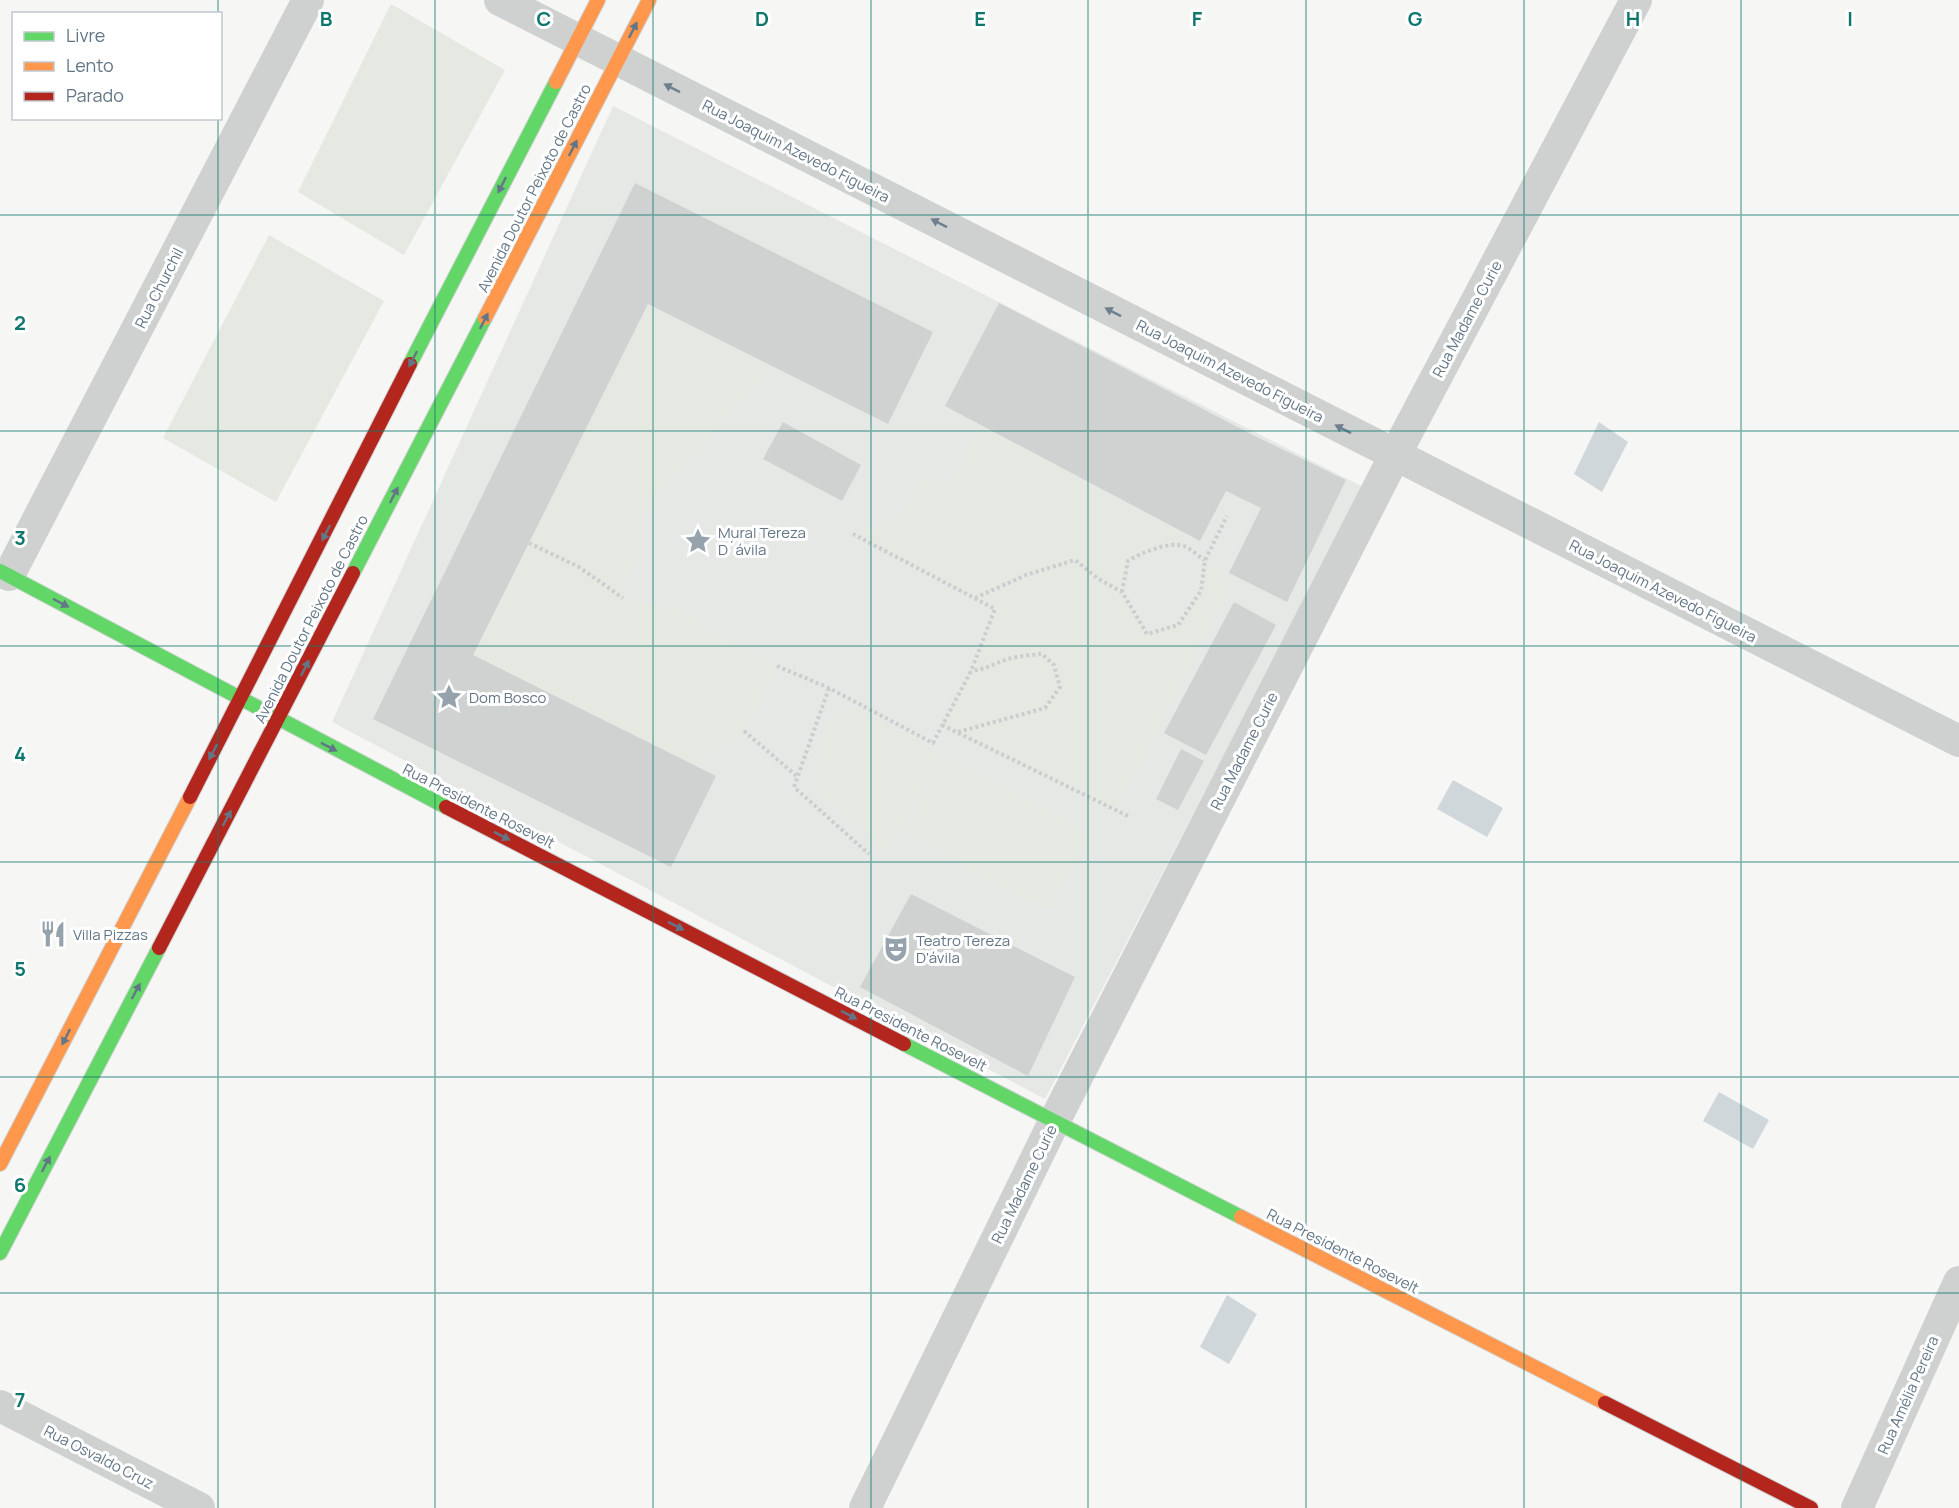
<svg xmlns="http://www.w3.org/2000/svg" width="1959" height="1508" viewBox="0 0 1959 1508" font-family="Manrope,sans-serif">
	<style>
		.built { fill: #e6e8e6 }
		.green { fill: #e5e9e2; fill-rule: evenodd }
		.water { fill: #d0d7db }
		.building { fill: #d0d2d2 }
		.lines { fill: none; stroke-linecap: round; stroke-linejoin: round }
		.fast-casing { stroke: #d1d3d4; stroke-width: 16 }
		.slow-casing { stroke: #d1d3d4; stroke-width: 16 }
		.jam-casing { stroke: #d1d3d4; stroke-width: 16 }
		.path { stroke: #cccdce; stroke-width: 4; stroke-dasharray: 3 3; stroke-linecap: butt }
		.street { stroke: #cfd1d1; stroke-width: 32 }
		.fast { stroke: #63d668; stroke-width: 14 }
		.slow { stroke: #ff974d; stroke-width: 14 }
		.jam { stroke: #b3261e; stroke-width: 14 }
		.oneway { fill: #637687 }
		.oneway2 { fill: #6e7f8e }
		.grid { fill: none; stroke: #0f766e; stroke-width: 1.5; stroke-opacity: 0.55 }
		.labels { text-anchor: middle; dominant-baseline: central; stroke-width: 6; stroke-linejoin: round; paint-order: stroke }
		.street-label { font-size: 15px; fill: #637687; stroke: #fff }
		.poi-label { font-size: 15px; fill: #637687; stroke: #fff; text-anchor: start }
		.grid-label { font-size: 20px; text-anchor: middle; font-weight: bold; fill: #0f766e; stroke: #fff; stroke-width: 6; stroke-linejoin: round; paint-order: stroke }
	</style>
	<rect width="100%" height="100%" fill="#f6f6f4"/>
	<polygon class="built" points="613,106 1363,487 1045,1099 332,722"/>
	<g class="green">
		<polygon points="391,4 505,70 404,255 298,192"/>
		<polygon points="269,235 384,301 276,502 163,438"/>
		<polygon points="648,304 774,367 755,389 729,410 698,454 644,504 637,550 611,641 626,600 670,606 777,666 739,741 693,764 473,655"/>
		<path d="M 981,426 L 1178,530 L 1183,546 L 1156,547 L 1128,562 L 1122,592 L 1147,634 L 1178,625 L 1201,591 L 1205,560 L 1232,581 L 1116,810 L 942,725 L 971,671 L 994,609 L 853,534 L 884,523 L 905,508 L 923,478 L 951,484 ZM 1064,564 L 987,594 L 987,593 L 1026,575 Z"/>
		<polygon points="850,706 931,750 940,757 888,853 814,789 825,732 833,713"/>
		<polygon points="945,757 1088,833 1048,910 905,834"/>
	</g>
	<g class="water">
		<polygon points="1599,422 1628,442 1602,492 1574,474"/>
		<polygon points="1453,780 1503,808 1487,837 1437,809"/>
		<polygon points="1719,1092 1769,1120 1753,1149 1703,1121"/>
		<polygon points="1227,1295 1257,1314 1229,1364 1200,1347"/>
	</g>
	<g class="building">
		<polygon points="635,183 933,332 888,424 648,304 473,655 716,776 671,867 373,719"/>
		<polygon points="999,303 1253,435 1346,480 1287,602 1229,573 1261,508 1226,491 1200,541 945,406"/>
		<polygon points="783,422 861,465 842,501 763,459"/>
		<polygon points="1234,602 1276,625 1206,755 1164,733"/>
		<polygon points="1181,749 1204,761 1178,810 1156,799"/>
		<polygon points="911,894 1075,977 1028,1076 860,987"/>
	</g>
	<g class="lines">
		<g class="fast-casing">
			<g id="fast">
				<polyline points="410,364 556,82"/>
				<polyline points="0,571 446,807"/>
				<polyline points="353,573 485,318"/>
				<polyline points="904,1044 1241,1217"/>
				<polyline points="0,1253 159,948"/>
			</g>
		</g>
		<g class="slow-casing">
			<g id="slow">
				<polyline points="556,82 598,0"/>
				<polyline points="485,318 649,0"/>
				<polyline points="0,1164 190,797"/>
				<polyline points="1241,1217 1605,1403"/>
			</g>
		</g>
		<g class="jam-casing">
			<g id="jam">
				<polyline points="190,797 410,364"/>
				<polyline points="446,807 904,1044"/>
				<polyline points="159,948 353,573"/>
				<polyline points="1605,1403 1811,1508"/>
			</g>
		</g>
		<g class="path">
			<polyline points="529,543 579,567 623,598"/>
			<path d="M 1122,592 L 1128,561 C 1141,553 1168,541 1184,546 C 1191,549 1198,556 1205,560"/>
			<polyline points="975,598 1026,575 1075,560 1097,578 1122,592 1147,634 1178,625 1201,591 1205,560 1227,516"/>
			<polyline points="777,666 829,688 933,743 971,671 995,609 853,534"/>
			<polyline points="829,688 794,787 869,854"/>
			<polyline points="942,725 1130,817"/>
			<polyline points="744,731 798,777"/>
			<path d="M 958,732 L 1045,708 L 1060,687 L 1054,665 L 1042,654 C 1031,655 1019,656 1008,659 C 995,663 986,669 971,671"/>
		</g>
		<g class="street">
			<polyline points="500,0 1959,741"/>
			<polyline points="9,575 308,0"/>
			<polyline points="0,1406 199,1508"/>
			<polyline points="865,1508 1054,1122 1395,455 1636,0"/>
			<polyline points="1857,1508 1959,1282"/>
		</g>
		<use href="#fast" class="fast"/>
		<use href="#slow" class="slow"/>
		<use href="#jam" class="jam"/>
	</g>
	<defs><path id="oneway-solid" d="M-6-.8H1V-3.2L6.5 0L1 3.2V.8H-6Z" transform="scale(1.5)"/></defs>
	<g class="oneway">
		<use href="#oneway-solid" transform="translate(633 30) rotate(-63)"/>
		<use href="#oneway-solid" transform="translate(573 148) rotate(-63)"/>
		<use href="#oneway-solid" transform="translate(502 185) rotate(117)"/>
		<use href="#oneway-solid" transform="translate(484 321) rotate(-63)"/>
		<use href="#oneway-solid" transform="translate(413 359) rotate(117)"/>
		<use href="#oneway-solid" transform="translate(394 495) rotate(-63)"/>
		<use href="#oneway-solid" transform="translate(326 533) rotate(117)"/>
		<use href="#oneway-solid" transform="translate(61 603) rotate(28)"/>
		<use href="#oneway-solid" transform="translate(305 668) rotate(-63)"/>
		<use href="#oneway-solid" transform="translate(329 747) rotate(27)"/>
		<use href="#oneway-solid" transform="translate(213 752) rotate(118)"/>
		<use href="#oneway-solid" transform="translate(227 818) rotate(-62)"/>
		<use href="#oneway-solid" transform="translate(502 836) rotate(27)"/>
		<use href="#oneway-solid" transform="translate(676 926) rotate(27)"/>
		<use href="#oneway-solid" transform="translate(136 991) rotate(-62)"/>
		<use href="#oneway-solid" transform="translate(849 1015) rotate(27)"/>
		<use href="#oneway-solid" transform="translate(66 1037) rotate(117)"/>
		<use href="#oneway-solid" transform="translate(46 1164) rotate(-62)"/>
	</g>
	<g class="oneway2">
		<use href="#oneway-solid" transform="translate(672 88) rotate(-153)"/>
		<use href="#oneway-solid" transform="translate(939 223) rotate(-153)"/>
		<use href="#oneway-solid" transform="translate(1113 312) rotate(-153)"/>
		<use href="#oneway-solid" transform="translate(1343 429) rotate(-153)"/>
	</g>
	<path class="grid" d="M 218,0 L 218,14M 435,0 L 435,1508M 653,0 L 653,1508M 871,0 L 871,1508M 1088,0 L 1088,1508M 1306,0 L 1306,1508M 1524,0 L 1524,1508M 1741,0 L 1741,1508M 218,118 L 218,1508M 0,215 L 1959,215M 0,431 L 1959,431M 0,646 L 1959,646M 0,862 L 1959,862M 0,1077 L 1959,1077M 0,1293 L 1959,1293"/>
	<defs>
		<g id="sight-bare" transform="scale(2.07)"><path d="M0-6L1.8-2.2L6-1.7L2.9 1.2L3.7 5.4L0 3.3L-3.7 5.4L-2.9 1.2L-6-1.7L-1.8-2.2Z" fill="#96a3ad" stroke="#fff" stroke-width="2.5" paint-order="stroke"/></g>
		<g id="restaurant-bare" transform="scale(2.07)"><path d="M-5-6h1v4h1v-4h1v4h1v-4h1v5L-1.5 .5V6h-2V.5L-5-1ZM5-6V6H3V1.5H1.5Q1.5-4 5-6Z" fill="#96a3ad" stroke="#fff" stroke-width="2.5" paint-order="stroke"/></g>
		<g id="theatre-bare" transform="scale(2.07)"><path d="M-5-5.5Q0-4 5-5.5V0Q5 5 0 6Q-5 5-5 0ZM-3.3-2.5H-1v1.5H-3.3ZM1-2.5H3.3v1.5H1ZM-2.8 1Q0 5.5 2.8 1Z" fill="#96a3ad" stroke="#fff" stroke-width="2.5" paint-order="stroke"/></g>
	</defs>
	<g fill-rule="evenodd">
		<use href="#sight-bare" x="698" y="541"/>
		<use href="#sight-bare" x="449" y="697"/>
		<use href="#restaurant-bare" x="53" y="934"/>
		<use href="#theatre-bare" x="896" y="949"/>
	</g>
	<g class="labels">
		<g class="street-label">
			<text transform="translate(796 151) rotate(27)">Rua Joaquim Azevedo Figueira</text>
			<text transform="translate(534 188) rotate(-63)">Avenida Doutor Peixoto de Castro</text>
			<text transform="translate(159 288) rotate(-63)">Rua Churchil</text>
			<text transform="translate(1467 319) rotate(-62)">Rua Madame Curie</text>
			<text transform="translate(1230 371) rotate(27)">Rua Joaquim Azevedo Figueira</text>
			<text transform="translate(1663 591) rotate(27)">Rua Joaquim Azevedo Figueira</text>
			<text transform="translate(311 619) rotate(-63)">Avenida Doutor Peixoto de Castro</text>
			<text transform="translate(1244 751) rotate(-63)">Rua Madame Curie</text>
			<text transform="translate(479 806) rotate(27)">Rua Presidente Rosevelt</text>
			<text transform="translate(911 1029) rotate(27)">Rua Presidente Rosevelt</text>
			<text transform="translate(1024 1184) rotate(-64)">Rua Madame Curie</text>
			<text transform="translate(1343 1251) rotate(27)">Rua Presidente Rosevelt</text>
			<text transform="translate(1908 1395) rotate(-66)">Rua Amélia Pereira</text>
			<text transform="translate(99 1457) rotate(27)">Rua Osvaldo Cruz</text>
		</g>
		<g class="poi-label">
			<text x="718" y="532">Mural Tereza<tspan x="718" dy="17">D´ávila</tspan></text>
			<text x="469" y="697">Dom Bosco</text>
			<text x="73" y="934">Villa Pizzas</text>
			<text x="916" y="940">Teatro Tereza<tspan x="916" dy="17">D'ávila</tspan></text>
		</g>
	</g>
	<g class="grid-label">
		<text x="326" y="26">B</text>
		<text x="544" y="26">C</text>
		<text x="762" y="26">D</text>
		<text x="980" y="26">E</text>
		<text x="1197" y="26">F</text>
		<text x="1415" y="26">G</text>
		<text x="1633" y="26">H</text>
		<text x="1850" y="26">I</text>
		<text x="20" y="330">2</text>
		<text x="20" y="545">3</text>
		<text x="20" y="761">4</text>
		<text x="20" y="976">5</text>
		<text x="20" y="1192">6</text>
		<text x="20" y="1407">7</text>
	</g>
	<rect x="12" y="12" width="210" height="108" fill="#ffffff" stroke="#c1c8cf" stroke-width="1.5"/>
	<rect x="24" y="32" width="30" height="9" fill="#63d668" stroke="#c1c8cf" stroke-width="1.5"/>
	<text x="66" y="42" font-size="18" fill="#637687">Livre</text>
	<rect x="24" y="62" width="30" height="9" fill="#ff974d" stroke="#c1c8cf" stroke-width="1.5"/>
	<text x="66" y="72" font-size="18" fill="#637687">Lento</text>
	<rect x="24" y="92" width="30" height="9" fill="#b3261e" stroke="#c1c8cf" stroke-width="1.5"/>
	<text x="66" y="102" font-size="18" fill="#637687">Parado</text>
</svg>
